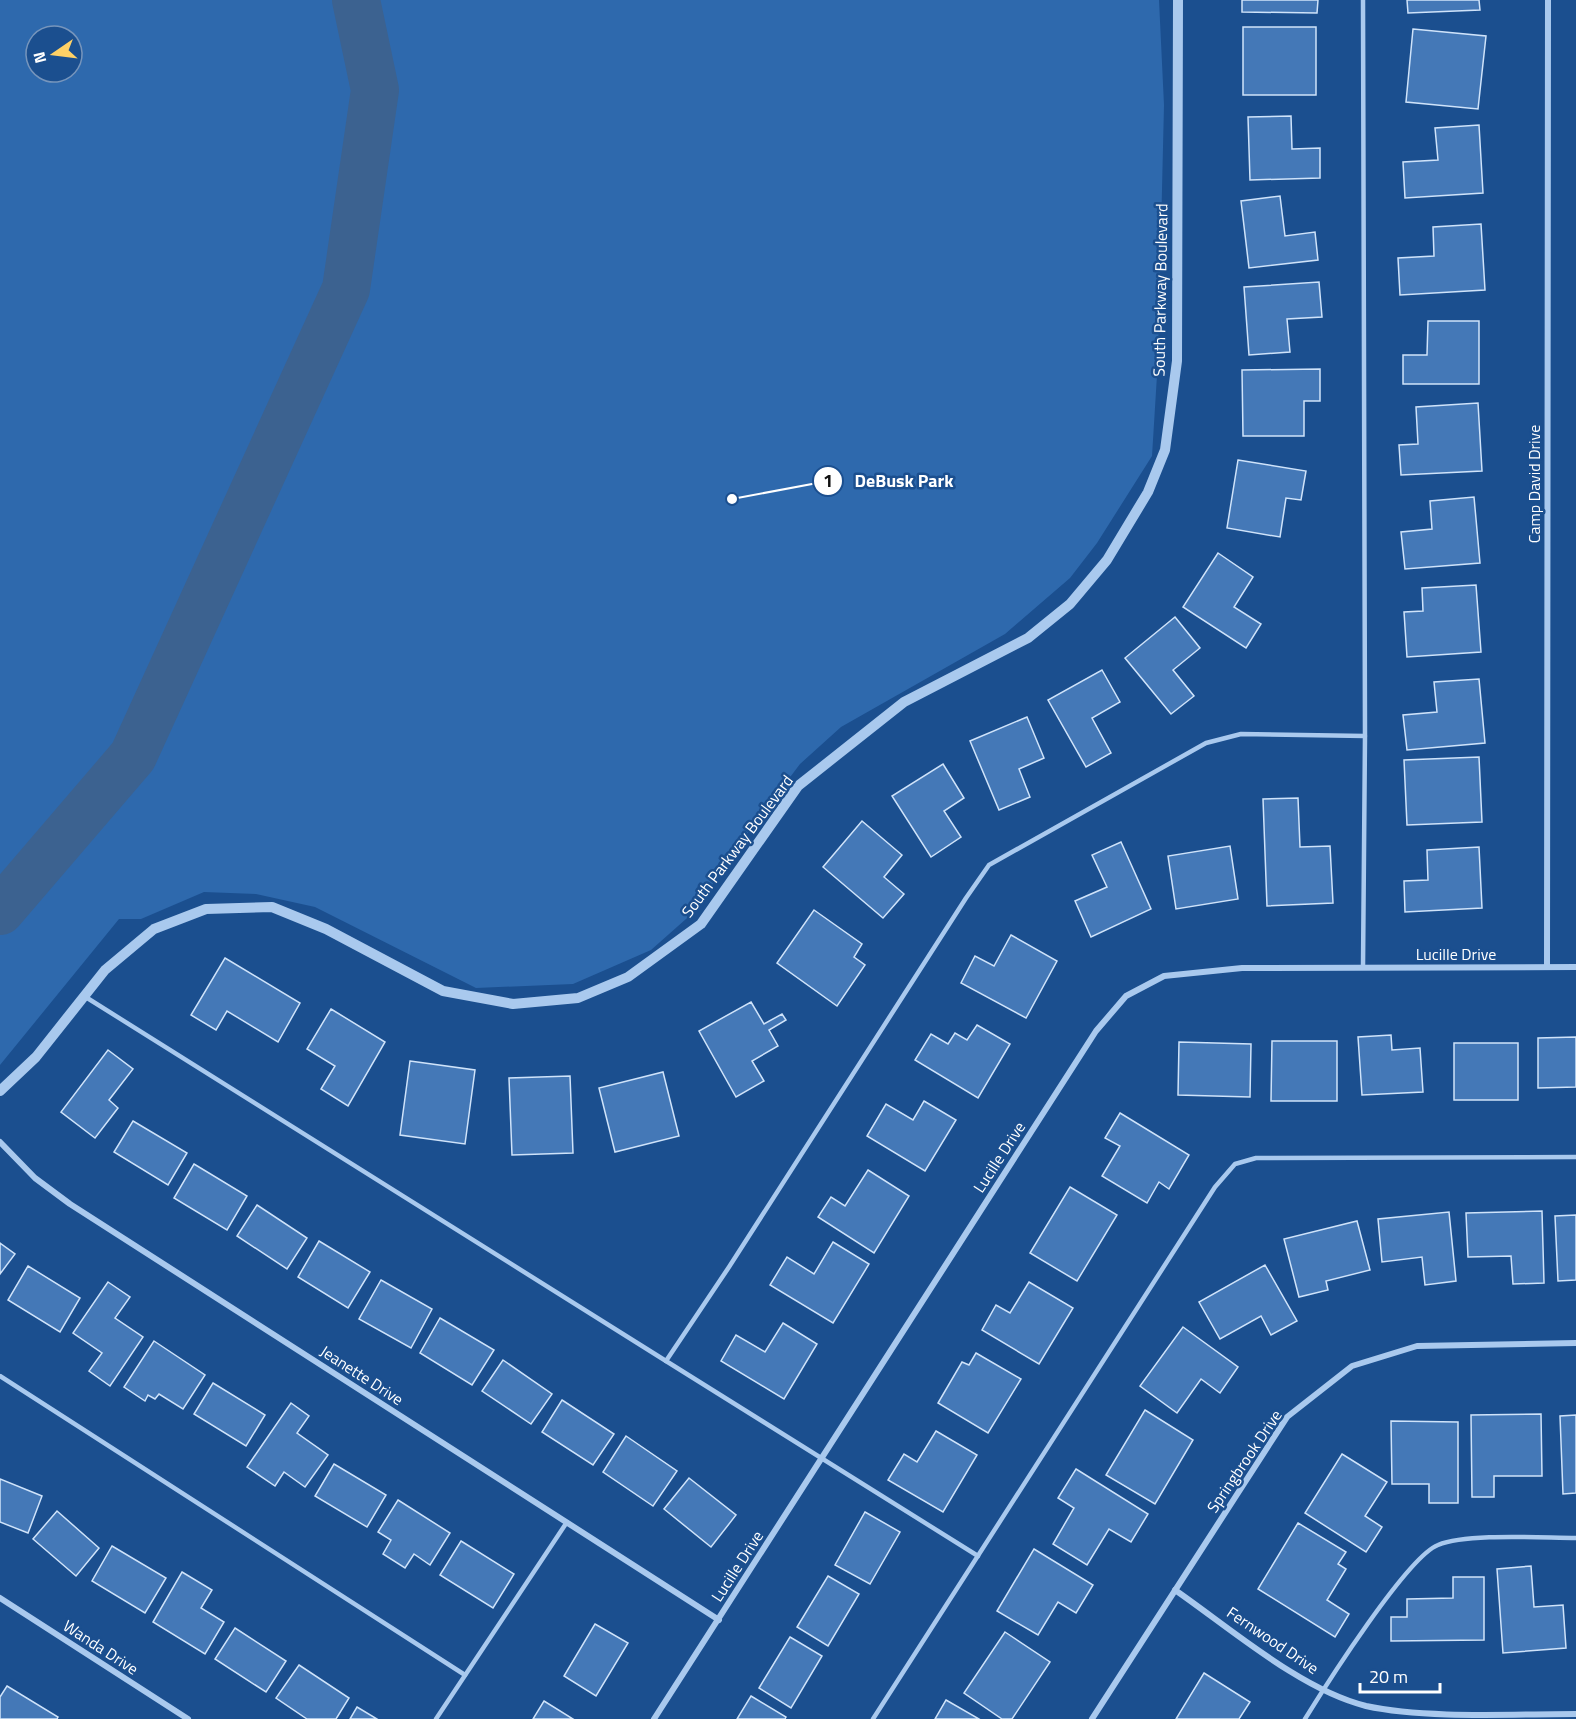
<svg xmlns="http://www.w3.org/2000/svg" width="1576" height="1719" viewBox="0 0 1576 1719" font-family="'Titillium Web',sans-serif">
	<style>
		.green { fill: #2e69ad; fill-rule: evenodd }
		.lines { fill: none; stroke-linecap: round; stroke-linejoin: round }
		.river { stroke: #3c6290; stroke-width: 48 }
		.building { fill: #4478b7; stroke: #cfe3fa; stroke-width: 1.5 }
		.service { stroke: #a9c9ee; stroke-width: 4.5 }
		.minor { stroke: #a9c9ee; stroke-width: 6 }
		.tertiary { stroke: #a9c9ee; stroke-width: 10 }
		.labels { text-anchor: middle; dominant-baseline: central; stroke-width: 5; stroke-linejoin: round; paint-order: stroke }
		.street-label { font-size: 16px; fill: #fff; stroke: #1b4f8f }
		.leader { fill: none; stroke: #fff; stroke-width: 2 }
		.callout-dot { fill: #fff; stroke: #1b4f8f; stroke-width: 2 }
		.mark-label { font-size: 18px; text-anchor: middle; font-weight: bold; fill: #111 }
		.callout-label { font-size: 18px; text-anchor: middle; font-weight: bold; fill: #fff; stroke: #1b4f8f; stroke-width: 5; stroke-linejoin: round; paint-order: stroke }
	</style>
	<rect width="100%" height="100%" fill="#1b4f8f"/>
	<path class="green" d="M 0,0 L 1159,0 L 1164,105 L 1158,359 L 1152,456 L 1097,543 L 1070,578 L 1005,634 L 841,727 L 800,764 L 738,846 L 695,911 L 651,950 L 573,984 L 476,988 L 315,907 L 256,894 L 204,892 L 141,919 L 119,919 L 0,1065 ZM 36,36 L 72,36 L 72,72 L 36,72 Z"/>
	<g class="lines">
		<polyline class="river" points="0,911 133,756 346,289 375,90 356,0"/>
	</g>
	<g class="building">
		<polygon points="1242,0 1318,0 1317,13 1242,12"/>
		<polygon points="1407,0 1479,0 1480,10 1408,13"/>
		<rect x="1243" y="27" width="73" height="68"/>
		<polygon points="1413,29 1486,36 1478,109 1406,102"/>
		<polygon points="1291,116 1292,149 1320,148 1320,178 1250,180 1248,117"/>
		<polygon points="1479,125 1483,193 1405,198 1403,162 1438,160 1435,128"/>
		<polygon points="1280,196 1285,236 1315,232 1318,260 1249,268 1241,201"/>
		<polygon points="1481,224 1485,290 1400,295 1398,258 1434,256 1433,227"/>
		<polygon points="1319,282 1322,317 1287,319 1290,352 1249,355 1244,287"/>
		<polygon points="1428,321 1479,321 1479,384 1403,384 1403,355 1427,355"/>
		<polygon points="1320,369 1320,401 1304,401 1304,436 1243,436 1242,370"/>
		<polygon points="1478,403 1482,471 1401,475 1399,445 1418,444 1416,407"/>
		<polygon points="1238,460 1306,471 1301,500 1286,498 1280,537 1227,528"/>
		<polygon points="1474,497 1480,563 1405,569 1401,532 1432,529 1430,501"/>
		<polygon points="1218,553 1253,577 1234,607 1261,624 1246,648 1183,607"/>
		<polygon points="1476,585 1481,652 1407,657 1404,612 1423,611 1422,588"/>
		<polygon points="1175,617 1200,648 1173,670 1194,696 1171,714 1125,658"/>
		<polygon points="1102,670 1120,702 1092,718 1111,753 1086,767 1048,700"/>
		<polygon points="1479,679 1485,743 1407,750 1403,715 1437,712 1434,682"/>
		<polygon points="1027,717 1044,758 1019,769 1030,797 999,810 970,741"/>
		<polygon points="1479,757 1482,822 1407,825 1404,760"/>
		<polygon points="943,764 964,798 944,811 961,837 931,857 892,796"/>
		<polygon points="1298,798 1300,847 1330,846 1333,903 1267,906 1263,799"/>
		<polygon points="862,821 902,855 884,877 904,894 883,918 823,867"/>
		<polygon points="1121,842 1151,909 1091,937 1075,901 1107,887 1092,855"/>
		<polygon points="1230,846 1238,899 1176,909 1168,856"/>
		<polygon points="1479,847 1482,908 1405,912 1404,881 1428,880 1427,850"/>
		<polygon points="814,910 862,944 854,957 865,965 837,1006 777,963"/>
		<polygon points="1011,935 1057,961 1026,1018 961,983 975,956 994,966"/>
		<polygon points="225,958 300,1003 278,1042 227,1011 216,1030 191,1015"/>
		<polygon points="751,1002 764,1024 782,1014 786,1020 769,1030 778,1046 752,1061 764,1081 736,1097 699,1031"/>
		<polygon points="331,1009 385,1042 348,1106 321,1089 335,1066 307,1049"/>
		<polygon points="977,1025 1010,1044 978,1098 915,1060 931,1034 948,1044 955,1033 967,1040"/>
		<polygon points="1391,1035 1392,1050 1420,1048 1423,1092 1362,1095 1358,1037"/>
		<polygon points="1576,1037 1576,1087 1538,1088 1538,1038"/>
		<polygon points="1272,1041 1337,1041 1337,1101 1271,1101"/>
		<polygon points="1179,1042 1251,1044 1250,1097 1178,1095"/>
		<rect x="1454" y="1043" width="64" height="57"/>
		<polygon points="108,1050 133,1069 109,1100 118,1108 95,1138 61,1112"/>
		<polygon points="410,1061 475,1070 465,1144 400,1135"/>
		<polygon points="663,1072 679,1136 615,1152 599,1088"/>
		<polygon points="570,1076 573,1153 512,1155 509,1078"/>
		<polygon points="924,1101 956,1120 925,1171 867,1136 886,1104 913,1120"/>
		<polygon points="1120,1113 1189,1155 1169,1189 1159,1182 1147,1203 1102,1176 1120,1146 1105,1138"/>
		<polygon points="133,1121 187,1153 168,1185 114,1152"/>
		<polygon points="194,1164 247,1196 227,1230 174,1198"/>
		<polygon points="868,1170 909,1196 874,1253 818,1217 831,1197 845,1206"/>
		<polygon points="1070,1187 1117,1215 1077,1281 1030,1253"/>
		<polygon points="257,1205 307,1238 287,1269 237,1236"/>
		<polygon points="1542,1211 1544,1283 1513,1284 1511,1256 1468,1257 1466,1213"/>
		<polygon points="1449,1212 1456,1281 1425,1285 1422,1257 1382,1262 1378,1219"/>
		<polygon points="1576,1215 1576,1280 1558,1281 1555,1216"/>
		<polygon points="1357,1221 1370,1270 1326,1281 1328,1290 1299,1297 1284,1239"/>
		<polygon points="319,1241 370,1272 348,1308 298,1277"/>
		<polygon points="833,1242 869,1264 833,1323 770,1285 787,1257 814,1274"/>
		<polygon points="0,1243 15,1254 0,1274"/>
		<polygon points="1265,1265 1297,1321 1271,1335 1261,1316 1220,1339 1199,1302"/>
		<polygon points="28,1266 80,1298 60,1332 8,1300"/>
		<polygon points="381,1280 432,1309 411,1348 359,1319"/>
		<polygon points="108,1282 130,1297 115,1318 143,1337 110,1386 89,1371 102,1353 73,1333"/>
		<polygon points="1029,1282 1073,1308 1039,1364 982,1330 996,1305 1010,1313"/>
		<polygon points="440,1318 494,1350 472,1385 420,1353"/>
		<polygon points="783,1323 817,1344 784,1399 721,1361 736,1335 765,1352"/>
		<polygon points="1183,1327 1238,1367 1220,1393 1201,1379 1177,1413 1140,1386"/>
		<polygon points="154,1341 205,1375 183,1409 159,1394 155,1399 148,1395 145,1401 124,1387"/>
		<polygon points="976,1353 1021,1379 988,1433 938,1403 962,1362 969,1365"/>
		<polygon points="503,1360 552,1394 531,1424 482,1391"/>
		<polygon points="213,1383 265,1415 246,1446 194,1414"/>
		<polygon points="562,1400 614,1434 593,1465 542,1432"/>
		<polygon points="291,1403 309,1416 297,1433 328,1455 305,1487 284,1472 275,1486 247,1467"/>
		<polygon points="1145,1410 1193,1440 1155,1504 1106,1475"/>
		<polygon points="1541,1414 1542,1476 1494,1476 1494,1497 1472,1497 1471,1415"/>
		<polygon points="1576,1415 1576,1493 1563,1494 1560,1416"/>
		<polygon points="1391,1421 1458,1422 1458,1503 1429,1503 1429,1484 1392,1484"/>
		<polygon points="936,1431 977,1455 943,1512 888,1480 904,1454 917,1462"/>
		<polygon points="626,1436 677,1471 653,1506 603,1472"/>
		<polygon points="1342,1454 1387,1482 1365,1516 1382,1527 1366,1552 1305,1513"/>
		<polygon points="334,1464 386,1495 367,1527 315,1496"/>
		<polygon points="1076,1469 1148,1514 1131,1542 1109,1529 1087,1565 1053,1544 1074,1508 1058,1498"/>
		<polygon points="689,1478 736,1515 711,1547 664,1509"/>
		<polygon points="0,1479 42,1496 28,1533 0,1522"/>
		<polygon points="398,1500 450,1533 430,1565 414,1554 405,1568 383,1554 391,1540 378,1532"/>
		<polygon points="57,1511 99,1548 76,1576 33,1539"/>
		<polygon points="865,1512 900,1532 870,1584 835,1565"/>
		<polygon points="1298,1523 1346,1552 1338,1564 1346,1569 1327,1600 1349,1614 1335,1637 1258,1589"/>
		<polygon points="461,1541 514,1574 493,1608 440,1575"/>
		<polygon points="112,1546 166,1578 145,1613 92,1581"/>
		<polygon points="1034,1549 1093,1585 1076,1613 1058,1602 1038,1635 997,1611"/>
		<polygon points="1531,1566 1534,1607 1563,1605 1566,1648 1503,1653 1497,1569"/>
		<polygon points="182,1572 212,1590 201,1608 224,1622 205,1654 153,1622"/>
		<polygon points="828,1576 859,1594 828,1646 797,1627"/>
		<polygon points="1453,1577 1484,1577 1484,1640 1391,1641 1391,1617 1407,1617 1407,1599 1453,1598"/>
		<polygon points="595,1624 628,1643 596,1696 564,1676"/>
		<polygon points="235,1628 286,1661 266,1692 215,1659"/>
		<polygon points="1005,1632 1050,1662 1012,1719 1002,1719 964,1693"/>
		<polygon points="790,1637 822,1656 791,1708 759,1688"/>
		<polygon points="299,1665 349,1698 336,1719 307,1719 276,1698"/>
		<polygon points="1204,1673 1250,1702 1239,1719 1176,1719"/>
		<polygon points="7,1686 58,1717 57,1719 0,1719 0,1697"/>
		<polygon points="751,1696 786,1717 785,1719 737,1719"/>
		<polygon points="946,1700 979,1719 935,1719"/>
		<polygon points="544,1701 573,1719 533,1719"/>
		<polygon points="357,1707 377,1719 350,1719"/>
	</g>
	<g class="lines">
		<g class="service">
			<polyline points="1363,0 1365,736"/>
			<polyline points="84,996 666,1361"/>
			<polyline points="0,1376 465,1675"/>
			<polyline points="978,1556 666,1361 729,1267 966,898 989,865 1206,743 1241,734 1365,736 1363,967"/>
			<polyline points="436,1719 567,1522"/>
			<polyline points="873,1719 1215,1187 1235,1164 1256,1158 1576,1157"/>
			<path d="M 1305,1719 C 1326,1685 1407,1557 1438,1545 C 1467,1533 1542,1538 1576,1538"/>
		</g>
		<g class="minor">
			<polyline points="1547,967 1548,0"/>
			<polyline points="0,1142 35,1178 70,1204 719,1620"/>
			<path d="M 1175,1590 C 1230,1628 1301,1690 1366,1706 C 1425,1719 1514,1714 1576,1714"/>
			<polyline points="0,1598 188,1719"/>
			<polyline points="654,1719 1096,1031 1126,996 1164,976 1242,968 1576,967"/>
			<polyline points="1092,1719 1287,1417 1352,1366 1417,1346 1576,1343"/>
		</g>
		<polyline class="tertiary" points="0,1091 36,1057 105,970 154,929 206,909 272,907 326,929 443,991 513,1004 578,998 628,977 701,924 798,786 904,702 1028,638 1070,604 1107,560 1148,492 1165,450 1177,361 1178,0"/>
	</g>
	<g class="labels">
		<g class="street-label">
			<text transform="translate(1160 290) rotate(-89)">South Parkway Boulevard</text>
			<text transform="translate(1534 484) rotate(-90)">Camp David Drive</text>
			<text transform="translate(737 846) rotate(-53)">South Parkway Boulevard</text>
			<text x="1456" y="954">Lucille Drive</text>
			<text transform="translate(999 1157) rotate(-57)">Lucille Drive</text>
			<text transform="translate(362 1375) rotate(33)">Jeanette Drive</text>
			<text transform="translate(1244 1461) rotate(-56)">Springbrook Drive</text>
			<text transform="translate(737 1566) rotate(-57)">Lucille Drive</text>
			<text transform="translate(1273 1640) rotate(34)">Fernwood Drive</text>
			<text transform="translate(101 1647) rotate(33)">Wanda Drive</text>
		</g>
	</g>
	<path class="leader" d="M732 499L828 481"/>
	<g class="callout-dot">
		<circle cx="732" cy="499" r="6"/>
		<circle cx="828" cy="481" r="15"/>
	</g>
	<g class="mark-label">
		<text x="828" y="487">1</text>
	</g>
	<g class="callout-label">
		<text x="904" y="487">DeBusk Park</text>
	</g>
	<g transform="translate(54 54) rotate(256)"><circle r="28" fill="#1b4f8f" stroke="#7695bc" stroke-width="1.5"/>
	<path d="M0-4.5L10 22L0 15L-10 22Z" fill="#ffd166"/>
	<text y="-9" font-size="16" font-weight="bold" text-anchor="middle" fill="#ffffff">N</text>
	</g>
	<path d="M1360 1683v9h80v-9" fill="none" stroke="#ffffff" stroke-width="3"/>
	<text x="1369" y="1683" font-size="18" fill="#ffffff" stroke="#1b4f8f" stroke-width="4.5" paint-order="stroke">20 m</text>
</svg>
